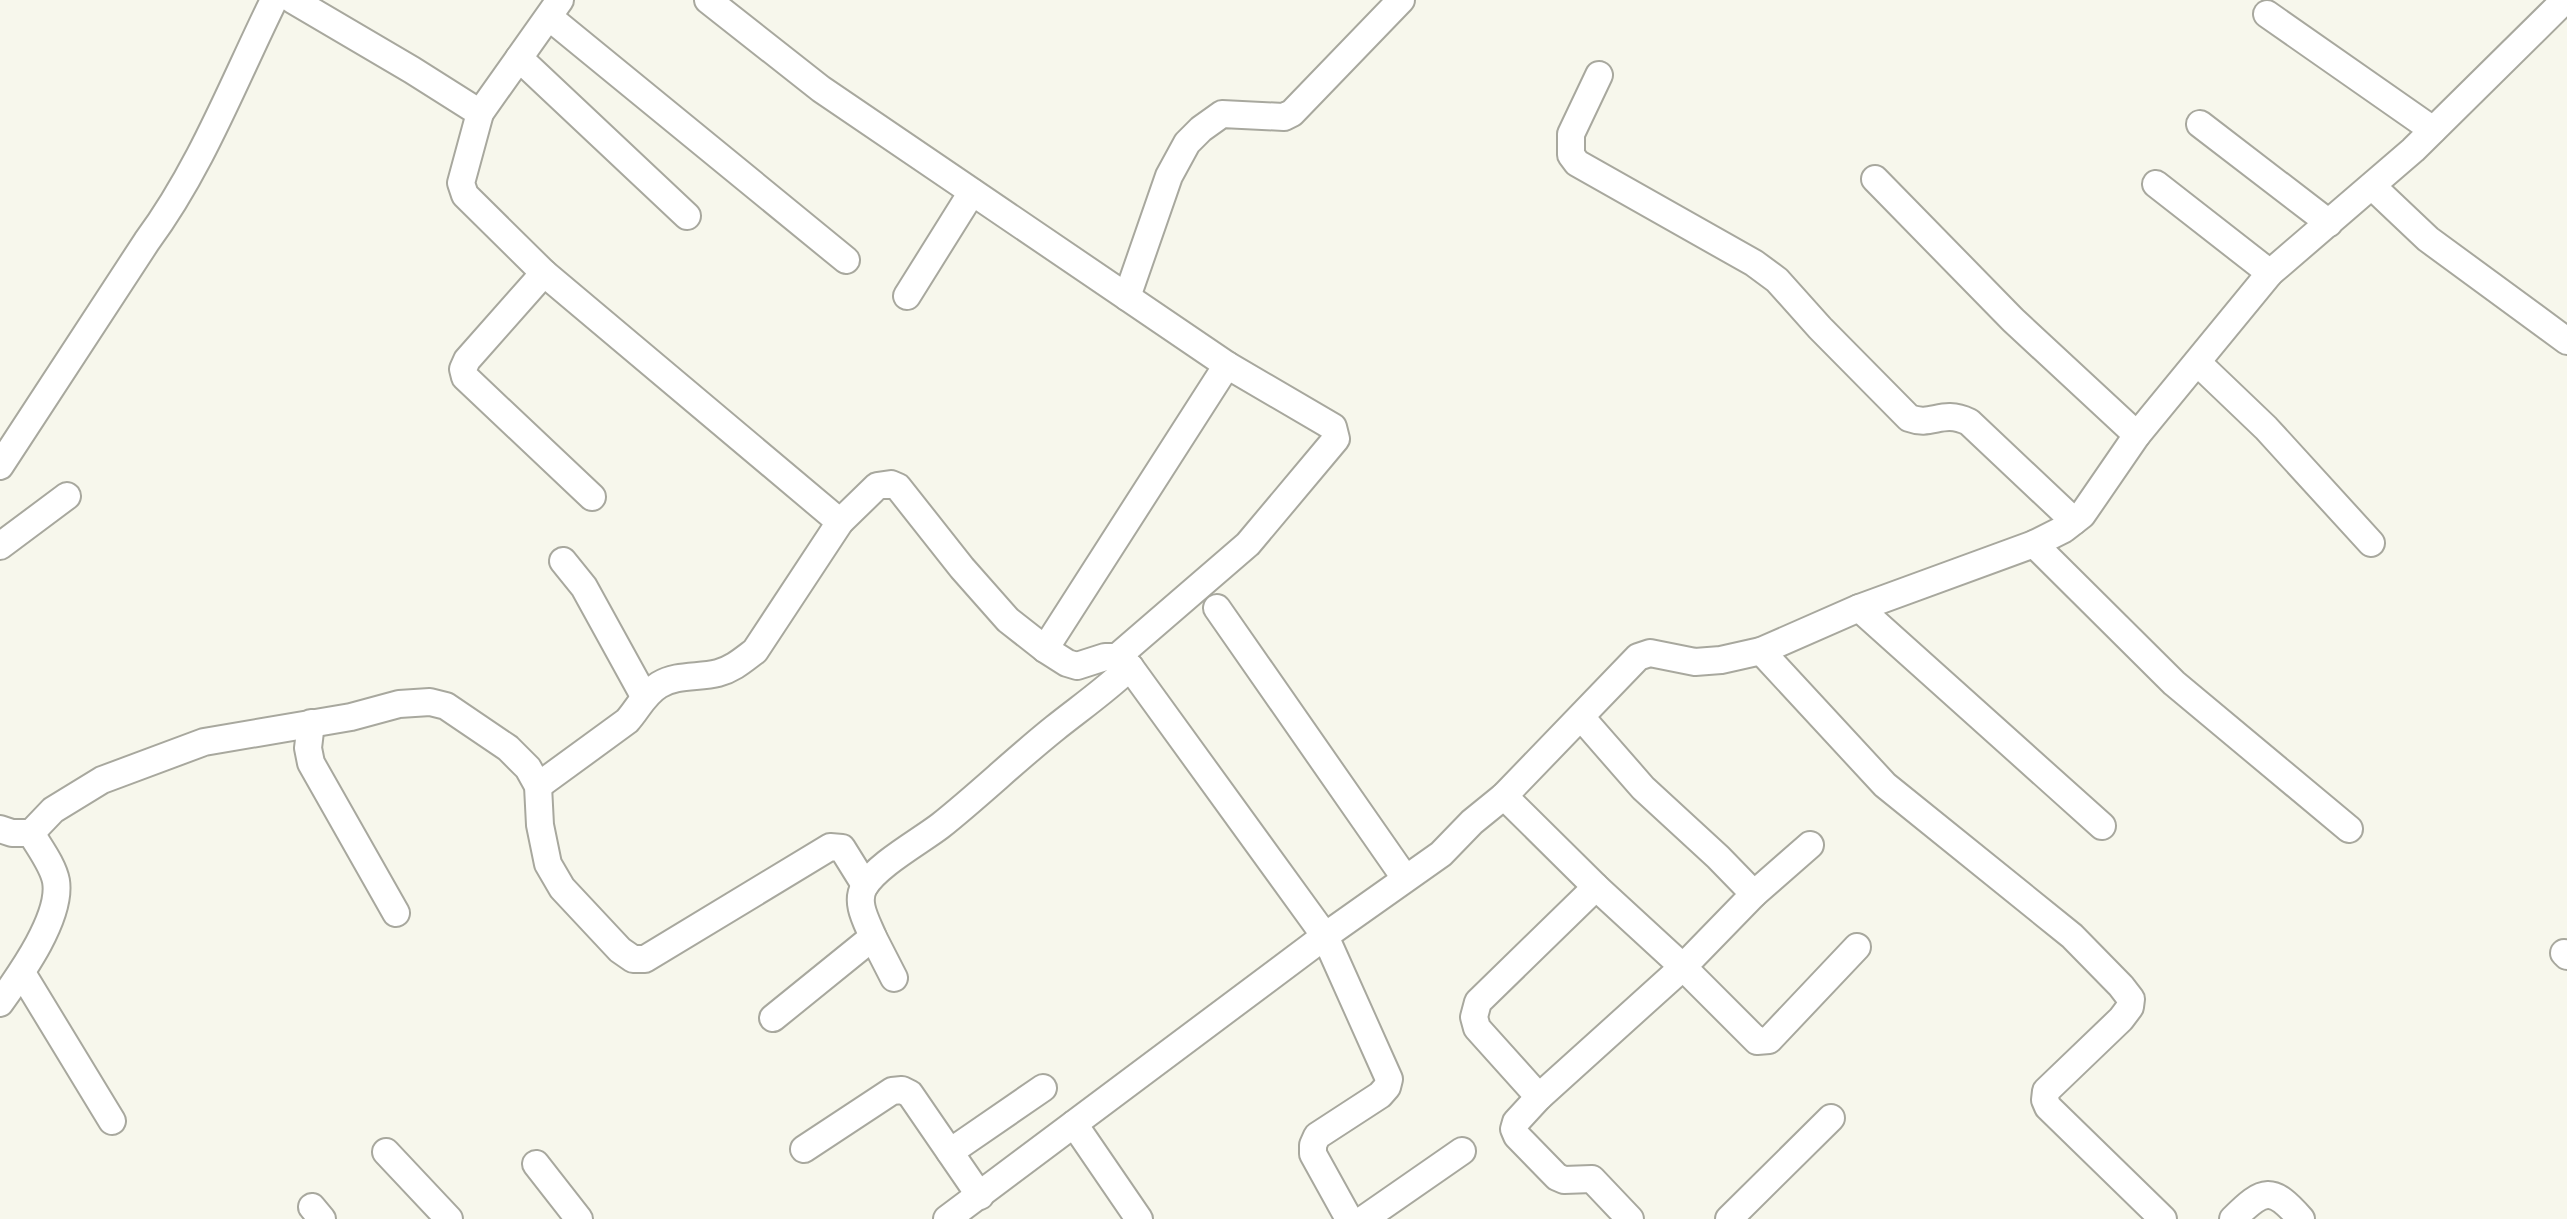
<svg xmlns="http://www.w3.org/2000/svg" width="2567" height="1219" viewBox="0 0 2567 1219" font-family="Georgia,serif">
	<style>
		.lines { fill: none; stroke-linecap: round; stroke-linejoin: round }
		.minor-casing { stroke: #a8a89e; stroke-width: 30 }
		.minor { stroke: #fff; stroke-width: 26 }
	</style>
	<rect width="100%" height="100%" fill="#f7f7ec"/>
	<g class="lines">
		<g class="minor-casing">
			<g id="minor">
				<polyline points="293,0 412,70 480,113 461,183 465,195 544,273 467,360 463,369 465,377 592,497"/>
				<polyline points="708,0 821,89 1227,365 1045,649"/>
				<polyline points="2267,14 2433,130"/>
				<polyline points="549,17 846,260"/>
				<polyline points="519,58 687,216"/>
				<path d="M 1599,75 L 1571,134 L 1571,155 L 1577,163 L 1754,263 L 1777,280 L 1820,328 L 1909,418 C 1933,427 1941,409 1969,422 L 2074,521"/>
				<polyline points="480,113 560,0"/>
				<polyline points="2200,124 2329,223"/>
				<polyline points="1875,179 2013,320 2137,435"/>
				<polyline points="2156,184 2270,273"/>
				<polyline points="2372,186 2428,239 2567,341"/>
				<polyline points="544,273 840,522"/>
				<polyline points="907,296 972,192"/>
				<polyline points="1127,297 1169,176 1187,143 1201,129 1222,114 1284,117 1292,113 1401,0"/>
				<polyline points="2198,363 2266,428 2371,543"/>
				<path d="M 0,466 L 147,241 C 201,168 234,81 274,0"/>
				<polyline points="2034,544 2174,683 2349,829"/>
				<polyline points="0,546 67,496"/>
				<polyline points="563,561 584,587 644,696"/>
				<polyline points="1217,608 1405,878"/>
				<polyline points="1859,608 2102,826"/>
				<polyline points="1761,651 1885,785 2072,936 2121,986 2131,999 2130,1007 2121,1019 2046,1091 2045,1100 2048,1107 2163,1219"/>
				<polyline points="1117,657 1248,544 1336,439 1333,427 1227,365"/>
				<polyline points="1581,717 1643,788 1718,857 1754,894 1683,967 1757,1041 1769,1040 1857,947"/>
				<polyline points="311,723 308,748 311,763 396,913"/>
				<path d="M 538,786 L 627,721 C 638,709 644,694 659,685 C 677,674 699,678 718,673 C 733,669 743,660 755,651 L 840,522 L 877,486 L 891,484 L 898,487 L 962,568 L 1008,620 L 1045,649 L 1067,663 L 1077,666 L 1105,657 L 1117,657 L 1130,667 L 1325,936 L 1389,1079 L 1387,1087 L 1380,1095 L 1317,1136 L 1313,1145 L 1313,1154 L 1349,1219"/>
				<polyline points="1504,796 1596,887 1683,967 1539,1097 1516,1122 1514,1129 1517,1136 1557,1177 1564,1180 1592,1179 1630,1219"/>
				<path d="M 0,829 L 12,833 L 31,833 C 39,847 53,865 56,881 C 62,917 20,975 0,1003"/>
				<polyline points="31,833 53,810 102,780 204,742 351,717 399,704 430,702 446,706 508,748 528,768 538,786 540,825 548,864 562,888 620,950 633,959 645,959 830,847 842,848 865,885"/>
				<polyline points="1754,894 1810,845"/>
				<polyline points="873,937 894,978"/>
				<polyline points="2564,953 2567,956"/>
				<polyline points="22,973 112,1121"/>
				<path d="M 773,1018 L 873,937 C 867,922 855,903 864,887 C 877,865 919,842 940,826 C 979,795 1015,760 1055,728 C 1080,708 1106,690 1130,667"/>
				<polyline points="1539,1097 1477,1028 1474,1017 1478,1002 1596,887"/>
				<polyline points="1074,1124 1139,1219"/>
				<polyline points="804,1149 892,1091 902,1090 910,1094 980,1196"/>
				<polyline points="386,1152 449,1219"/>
				<polyline points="950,1152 1043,1088"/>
				<polyline points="536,1164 579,1219"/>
				<polyline points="312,1207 322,1219"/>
				<polyline points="947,1219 1325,936 1441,854 1472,822 1504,796 1638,657 1650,653 1695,662 1721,660 1761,651 1859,608 2034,544 2064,529 2082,515 2137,435 2270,273 2413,150 2565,0"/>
				<polyline points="1364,1219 1462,1151"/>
				<polyline points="1729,1219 1831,1118"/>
				<path d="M 2233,1219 C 2264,1188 2272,1186 2301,1219"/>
			</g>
		</g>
		<use href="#minor" class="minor"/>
	</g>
</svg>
